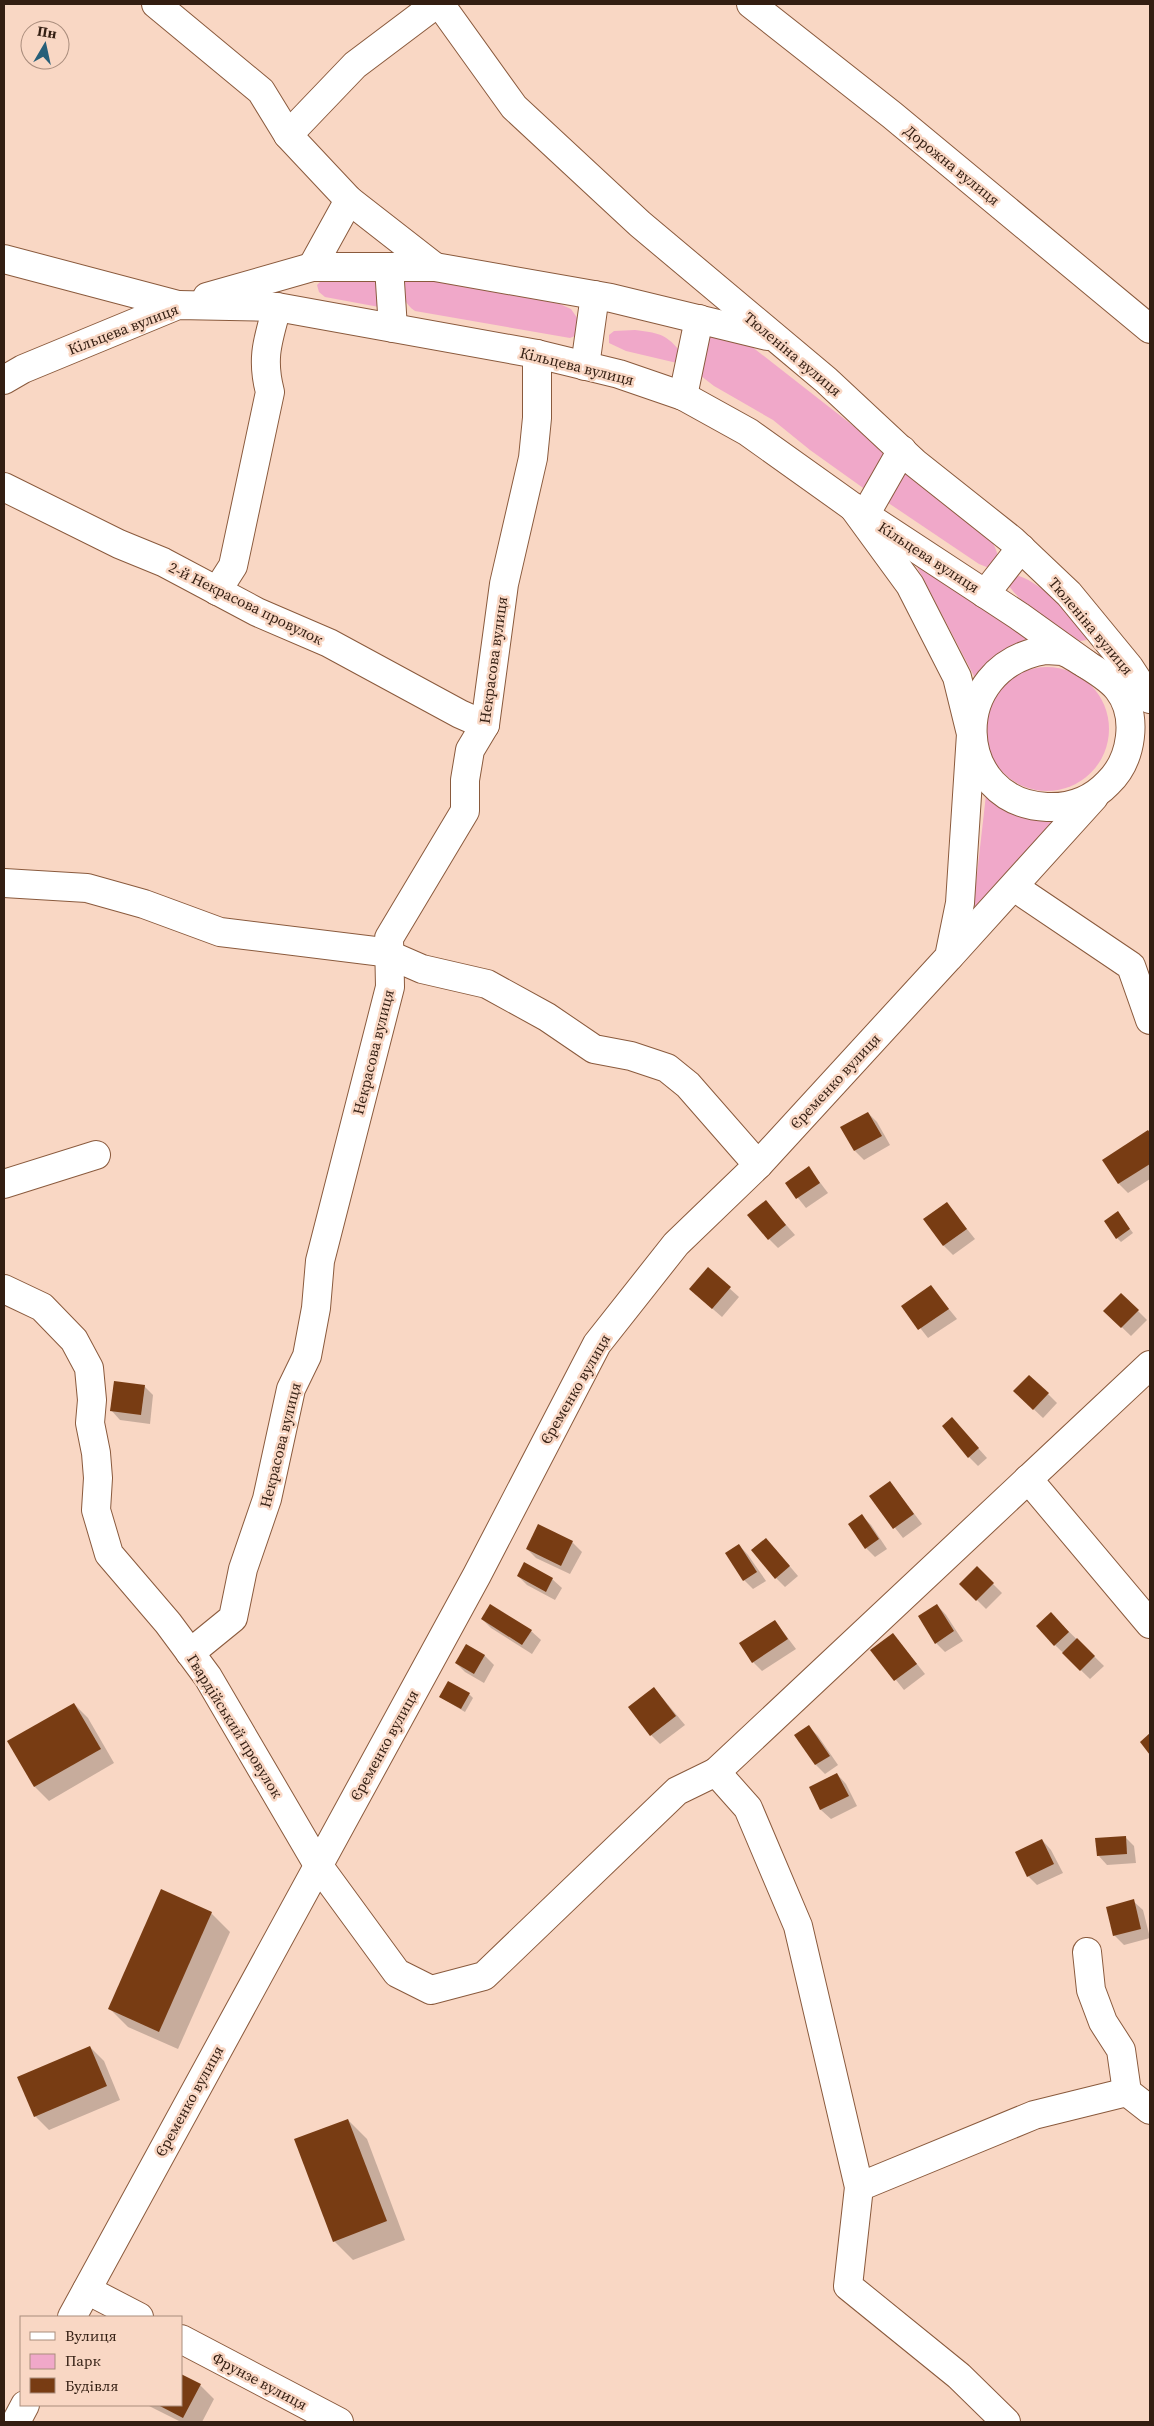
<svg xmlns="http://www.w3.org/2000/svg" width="1154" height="2426" viewBox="0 0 1154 2426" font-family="'Source Serif 4',serif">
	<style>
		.green { fill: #f0a8c9 }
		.shadow { fill: #0003 }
		.building { fill: #783c13 }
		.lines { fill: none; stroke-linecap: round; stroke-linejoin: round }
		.minor-casing { stroke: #8a5a3d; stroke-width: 30 }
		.minor { stroke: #fff; stroke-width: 28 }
		.labels { text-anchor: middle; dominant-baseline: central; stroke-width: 5; stroke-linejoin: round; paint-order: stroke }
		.street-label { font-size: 15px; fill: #331e12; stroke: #f9d7c4 }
	</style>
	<rect width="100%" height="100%" fill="#f9d7c4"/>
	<g class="green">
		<polygon points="324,278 376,280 379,285 379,307 325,297 319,292 317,285"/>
		<path d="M 408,278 L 472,286 L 560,304 L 571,309 L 580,322 L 575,336 L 570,338 L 415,311 C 403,302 402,295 403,281 Z"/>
		<path d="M 635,330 C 657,333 665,333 679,350 L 677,363 L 626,351 L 609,343 L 609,335 L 614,331 Z"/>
		<polygon points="708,335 751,346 879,446 885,457 866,490 810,450 773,420 714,386 701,376"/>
		<path d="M 905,471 L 991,540 C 998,552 1000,558 994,570 L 979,564 L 881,498 Z"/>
		<polygon points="916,565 1029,637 975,678"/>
		<path d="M 1019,576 C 1043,584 1076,617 1087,640 L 1080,641 C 1055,624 1019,606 1004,578 Z"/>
		<circle cx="1047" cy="729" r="62"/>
		<polygon points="986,795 1052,822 973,909"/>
	</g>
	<g class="shadow">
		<polygon points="868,1113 877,1122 890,1145 864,1160 855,1151"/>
		<polygon points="1148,1132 1150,1134 1150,1179 1128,1193 1119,1184 1104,1160"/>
		<polygon points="809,1168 828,1193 806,1208 786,1183"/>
		<polygon points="766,1202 795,1235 778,1248 769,1239"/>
		<polygon points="947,1204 975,1239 953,1255 944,1246"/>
		<polygon points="1118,1213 1133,1233 1121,1242 1117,1238"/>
		<polygon points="708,1269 739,1297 722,1317 690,1289"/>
		<polygon points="931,1287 957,1319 928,1338 903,1306"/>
		<polygon points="1121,1294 1147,1320 1131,1336 1105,1311"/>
		<polygon points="144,1386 153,1395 150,1424 120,1420 111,1410"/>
		<polygon points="1048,1394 1057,1403 1043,1418 1024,1400"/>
		<polygon points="952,1419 987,1458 978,1466 969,1457"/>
		<polygon points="890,1482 922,1524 903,1538 870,1496"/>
		<polygon points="862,1516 871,1525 887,1549 875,1557 866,1548"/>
		<polygon points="538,1526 572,1542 582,1552 570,1574 536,1558 527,1549"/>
		<polygon points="739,1545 748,1555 766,1581 753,1589 744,1580"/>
		<polygon points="775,1549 798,1576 785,1587 776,1578"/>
		<polygon points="977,1568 1002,1593 986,1609 961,1584"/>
		<polygon points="518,1576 552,1579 562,1588 555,1600 527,1585"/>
		<polygon points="937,1605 946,1615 963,1641 945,1652 936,1643"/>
		<polygon points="1051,1614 1104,1666 1090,1679 1055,1645"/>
		<polygon points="482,1619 531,1631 541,1640 532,1654 491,1628"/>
		<polygon points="775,1621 796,1649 762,1671 753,1662"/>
		<polygon points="893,1634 925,1674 904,1690 872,1650"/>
		<polygon points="466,1646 485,1656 494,1665 484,1683 465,1672 456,1663"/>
		<polygon points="654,1688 685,1725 660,1744 651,1735"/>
		<polygon points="469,1694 473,1698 465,1712 440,1697"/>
		<polygon points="74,1704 88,1718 114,1763 49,1801 35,1787 9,1742"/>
		<polygon points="808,1726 818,1736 838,1765 825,1774 816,1765 796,1735"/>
		<polygon points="837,1774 846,1784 857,1806 831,1819 821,1810 810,1788"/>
		<polygon points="1125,1837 1134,1846 1136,1863 1107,1865 1098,1855"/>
		<polygon points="1042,1840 1051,1850 1063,1873 1037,1885 1028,1876"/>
		<polygon points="1133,1901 1143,1910 1150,1938 1124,1945 1114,1935"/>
		<polygon points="211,1913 230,1932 178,2049 128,2027 109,2008"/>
		<polygon points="90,2047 104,2061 120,2100 49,2130 35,2116"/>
		<polygon points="348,2120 367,2139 405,2240 353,2260 334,2241"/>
		<polygon points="200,2385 214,2399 202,2422 181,2422 147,2405 181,2405"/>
	</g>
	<g class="building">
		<polygon points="868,1112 882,1136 854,1151 840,1127"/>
		<polygon points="1148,1130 1150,1133 1150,1164 1118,1184 1102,1160"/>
		<polygon points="809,1166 820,1183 796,1199 785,1183"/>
		<polygon points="766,1200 786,1225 768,1240 747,1215"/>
		<polygon points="947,1202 967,1229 943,1246 923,1219"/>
		<polygon points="1118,1211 1130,1229 1116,1239 1104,1221"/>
		<polygon points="708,1267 731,1287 712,1309 689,1289"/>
		<polygon points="931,1285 949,1309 918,1330 901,1306"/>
		<polygon points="1121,1293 1139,1310 1121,1328 1103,1311"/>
		<polygon points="1029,1375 1049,1393 1033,1410 1013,1391"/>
		<polygon points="114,1381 145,1385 141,1415 110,1411"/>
		<polygon points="952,1417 979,1448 968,1458 942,1426"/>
		<polygon points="890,1481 914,1514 893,1529 869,1496"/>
		<polygon points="862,1514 879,1539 865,1549 848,1524"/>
		<polygon points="538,1524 573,1541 561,1566 526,1549"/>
		<polygon points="766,1538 790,1566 775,1579 751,1550"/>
		<polygon points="739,1544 757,1572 743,1581 725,1553"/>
		<polygon points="524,1562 553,1578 546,1592 517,1576"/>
		<polygon points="977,1566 994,1583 976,1601 959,1584"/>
		<polygon points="490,1604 532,1630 522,1645 481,1619"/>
		<polygon points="937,1604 954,1631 935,1644 918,1616"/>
		<polygon points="1051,1612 1069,1632 1054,1646 1036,1626"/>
		<polygon points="775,1620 788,1639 752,1663 739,1643"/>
		<polygon points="893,1633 917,1664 894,1681 870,1650"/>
		<polygon points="1077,1638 1095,1656 1080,1671 1062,1653"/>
		<polygon points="466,1644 485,1655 474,1674 455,1663"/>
		<polygon points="448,1681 470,1693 461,1709 439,1697"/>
		<polygon points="654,1687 676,1716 650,1736 628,1707"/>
		<polygon points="74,1703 101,1749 34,1787 7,1741"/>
		<polygon points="809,1725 830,1756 815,1765 794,1735"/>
		<polygon points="1150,1733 1150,1755 1140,1742"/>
		<polygon points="837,1773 849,1796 820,1810 809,1787"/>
		<polygon points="1126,1836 1127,1854 1097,1856 1095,1838"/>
		<polygon points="1042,1839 1054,1864 1027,1877 1015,1852"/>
		<polygon points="161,1889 212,1912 159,2032 108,2009"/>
		<polygon points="1134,1899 1141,1929 1113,1936 1106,1907"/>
		<polygon points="90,2046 107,2086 34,2117 17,2077"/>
		<polygon points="348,2119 387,2221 333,2242 294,2139"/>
		<polygon points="181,2374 201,2384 183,2418 158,2405 181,2405"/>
	</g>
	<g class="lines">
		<g class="minor-casing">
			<g id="minor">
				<polyline points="156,4 261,91 288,135 349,200 435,267"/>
				<polyline points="440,4 514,107 640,224 826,380 915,463 1012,540 1069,594 1129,667 1150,699"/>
				<polyline points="751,4 892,115 1150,329"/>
				<polyline points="288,135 355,65 436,4"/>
				<polyline points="4,259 178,305"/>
				<polyline points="312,267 349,200"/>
				<polyline points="389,267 393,328"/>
				<polyline points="207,297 312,267 435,267 611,298 767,336"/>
				<polyline points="585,366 595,295"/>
				<polyline points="4,380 23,369 178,305 277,307 537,354 619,374 683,396 748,432 853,507 1019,616 1086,664"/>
				<polyline points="683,396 699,319"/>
				<polyline points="4,487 119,544 163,562 257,612 329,643 460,714 485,725"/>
				<polyline points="865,515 902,450"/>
				<path d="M 217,591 L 233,566 L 270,392 C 261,358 268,340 277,307"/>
				<polyline points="985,594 1021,548"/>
				<path d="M 1046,650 L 1062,651 L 1069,654 C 1085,664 1107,675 1118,689 C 1139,716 1132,760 1108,783 C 1092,800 1070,808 1047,807 C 952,803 944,666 1046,650 Z"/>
				<polyline points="4,883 87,888 144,904 220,932 383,952 422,969 487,984 547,1017 594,1049 631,1056 667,1068 688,1085 758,1165"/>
				<polyline points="1014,887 1131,966 1150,1020"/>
				<polyline points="950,956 1094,797"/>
				<polyline points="4,1184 96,1155"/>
				<polyline points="4,1289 42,1307 74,1340 89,1368 92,1400 90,1423 96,1453 98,1478 96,1510 109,1554 168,1623 208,1677 318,1865 397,1973 431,1990 484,1976 677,1791 716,1772 748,1808 798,1926 859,2187 848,2286 959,2376 1006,2422"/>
				<polyline points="1028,1479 1150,1624"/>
				<polyline points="190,1653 233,1618 243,1569 267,1499 291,1389 307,1356 316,1308 320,1261 390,987 389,938 465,811 465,780 470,750 485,725 504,584 533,458 537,418 537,354"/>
				<polyline points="716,1772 1150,1365"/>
				<polyline points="1087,1952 1091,1990 1103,2022 1121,2050 1127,2092 1150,2110"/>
				<polyline points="859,2187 1034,2115 1127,2092"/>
				<polyline points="87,2290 139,2317"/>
				<polyline points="72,2317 477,1575 597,1344 676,1244 758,1165 949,957 960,903 971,734 957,677 910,585 853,507"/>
				<polyline points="181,2339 339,2422"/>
				<polyline points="16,2422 25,2405"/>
			</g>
		</g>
		<use href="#minor" class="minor"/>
	</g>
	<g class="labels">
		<g class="street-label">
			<text transform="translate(952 165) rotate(39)">Дорожна вулиця</text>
			<text transform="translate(123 329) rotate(-21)">Кільцева вулиця</text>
			<text transform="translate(793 354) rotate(40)">Тюленіна вулиця</text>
			<text transform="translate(577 366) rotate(14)">Кільцева вулиця</text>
			<text transform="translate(929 557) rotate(33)">Кільцева вулиця</text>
			<text transform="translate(246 603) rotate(26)">2-й Некрасова провулок</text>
			<text transform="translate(1091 626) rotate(50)">Тюленіна вулиця</text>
			<text transform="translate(493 660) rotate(-82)">Некрасова вулиця</text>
			<text transform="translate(373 1052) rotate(-76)">Некрасова вулиця</text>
			<text transform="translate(835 1081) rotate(-47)">Єременко вулиця</text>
			<text transform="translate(575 1389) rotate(-60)">Єременко вулиця</text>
			<text transform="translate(280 1445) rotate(-76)">Некрасова вулиця</text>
			<text transform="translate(235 1726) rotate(58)">Гвардійський провулок</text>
			<text transform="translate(384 1745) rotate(-61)">Єременко вулиця</text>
			<text transform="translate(189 2101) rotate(-61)">Єременко вулиця</text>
			<text transform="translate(260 2381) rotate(28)">Фрунзе вулиця</text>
		</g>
	</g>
	<rect width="1154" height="2426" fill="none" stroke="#331e12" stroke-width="10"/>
	<rect x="20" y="2316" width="162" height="90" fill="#f9d7c4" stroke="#aa8d7d"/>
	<rect x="30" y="2332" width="25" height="8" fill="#ffffff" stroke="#aa8d7d"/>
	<text x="65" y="2341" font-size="15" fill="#331e12">Вулиця</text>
	<rect x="30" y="2354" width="25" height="15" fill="#f0a8c9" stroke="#aa8d7d"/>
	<text x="65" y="2366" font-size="15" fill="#331e12">Парк</text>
	<rect x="30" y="2378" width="25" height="15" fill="#783c13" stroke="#aa8d7d"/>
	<text x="65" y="2391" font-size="15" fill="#331e12">Будівля</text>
	<g transform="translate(45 45) rotate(9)"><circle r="24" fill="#f9d7c4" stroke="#aa8d7d"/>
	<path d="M0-4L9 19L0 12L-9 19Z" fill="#275f79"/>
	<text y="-8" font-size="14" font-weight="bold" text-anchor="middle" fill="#331e12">Пн</text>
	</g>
</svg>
